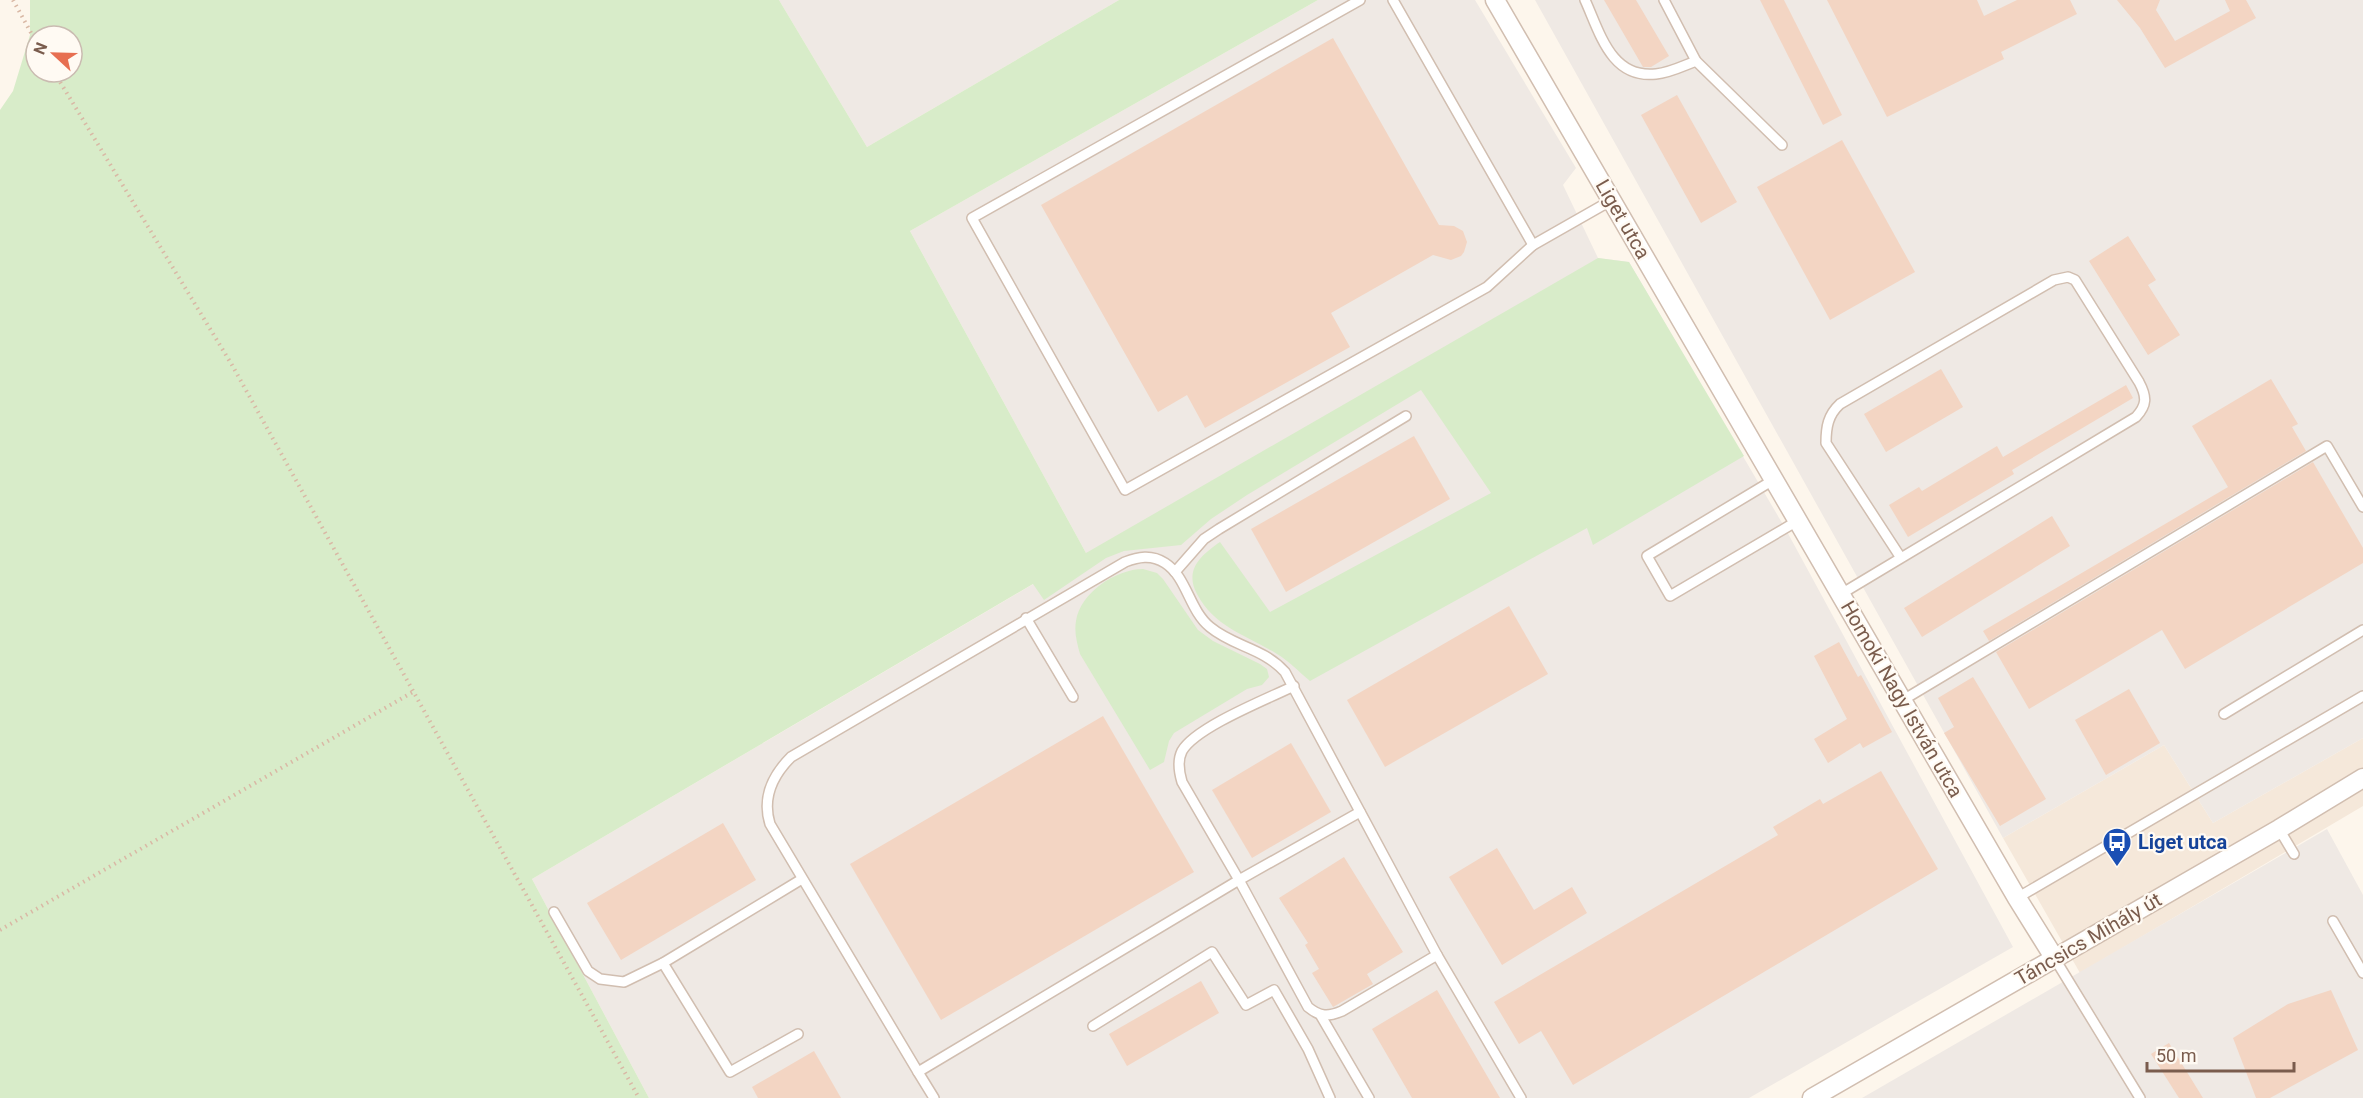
<svg xmlns="http://www.w3.org/2000/svg" width="2363" height="1098" viewBox="0 0 2363 1098" font-family="Roboto,sans-serif">
	<style>
		.residential { fill: #f5e8da }
		.industrial { fill: #efe9e4 }
		.green { fill: #d8ecc9; fill-rule: evenodd }
		.building { fill: #f3d5c3 }
		.lines { fill: none; stroke-linecap: round; stroke-linejoin: round }
		.service-casing { stroke: #d1beb0; stroke-width: 12 }
		.minor-casing { stroke: #d1beb0; stroke-width: 21 }
		.path { stroke: #d9b8a5; stroke-width: 4; stroke-dasharray: 1.5 4.5; stroke-linecap: butt }
		.service { stroke: #fff; stroke-width: 9 }
		.minor { stroke: #fff; stroke-width: 18 }
		.labels { text-anchor: middle; dominant-baseline: central; stroke-width: 4.5; stroke-linejoin: round; paint-order: stroke }
		.street-label { font-size: 20px; fill: #7a5c4d; stroke: #fffaf3 }
		.transit-label { font-size: 20px; font-weight: bold; fill: #164399; stroke: #fffaf3; text-anchor: start }
	</style>
	<rect width="100%" height="100%" fill="#fdf6ec"/>
	<polygon class="residential" points="2363,738 2363,806 2080,973 2003,838 2164,745 2213,823"/>
	<g class="industrial">
		<polygon points="779,0 1119,0 867,147"/>
		<polygon points="1318,0 1475,0 1576,168 1563,185 1598,258 1629,262 1785,528 2013,947 1749,1098 649,1098 532,879 1086,553 910,231"/>
		<polygon points="1535,0 2363,0 2363,738 2213,823 2164,745 2003,838"/>
		<polygon points="2327,829 2363,895 2363,1098 1862,1098"/>
	</g>
	<g class="green">
		<path d="M 30,0 L 779,0 L 867,147 L 1119,0 L 1318,0 L 910,231 L 1086,553 L 1598,258 L 1629,262 L 1744,456 L 1593,545 L 1587,528 L 1310,681 C 1299,672 1289,661 1277,654 C 1247,635 1215,628 1197,594 C 1184,570 1201,555 1220,542 L 1270,612 L 1491,493 L 1421,390 L 1247,495 L 1211,519 L 1181,545 L 1124,551 L 1106,558 L 1044,600 L 1033,584 L 532,879 L 649,1098 L 0,1098 L 0,110 L 13,91 L 30,35 ZM 36,36 L 72,36 L 72,72 L 36,72 Z"/>
		<path d="M 1143,569 L 1157,573 L 1163,579 L 1198,630 L 1213,641 L 1260,664 L 1267,669 L 1269,677 L 1262,685 L 1247,689 L 1174,733 L 1169,741 L 1164,762 L 1150,770 L 1080,654 C 1077,643 1074,632 1076,621 C 1080,593 1116,569 1143,569 Z"/>
	</g>
	<g class="building">
		<polygon points="1604,0 1636,0 1669,56 1651,67 1643,67"/>
		<polygon points="1760,0 1784,0 1842,115 1823,125"/>
		<polygon points="1827,0 1977,0 1984,16 2017,0 2070,0 2077,14 2001,52 2004,59 1887,117"/>
		<polygon points="2117,0 2160,0 2156,10 2175,41 2230,11 2225,0 2246,0 2256,18 2165,68 2140,28"/>
		<polygon points="1333,38 1439,225 1454,226 1463,231 1467,242 1464,252 1461,256 1451,260 1433,255 1331,313 1350,347 1205,428 1187,395 1158,412 1041,205"/>
		<polygon points="1677,95 1737,202 1701,223 1641,115"/>
		<polygon points="1842,140 1915,272 1830,320 1757,187"/>
		<polygon points="2128,236 2156,280 2148,285 2180,335 2148,355 2089,261"/>
		<polygon points="1941,369 1963,407 1886,452 1864,414"/>
		<polygon points="2271,379 2298,424 2292,427 2306,451 1989,641 1983,631 2228,487 2192,426"/>
		<polygon points="2126,385 2133,398 2012,470 2014,474 1908,537 1889,505 1919,487 1922,491 1997,446 2003,457"/>
		<polygon points="1414,436 1450,499 1286,592 1251,529"/>
		<polygon points="2313,462 2363,548 2363,563 2185,669 2162,630 2029,709 1996,652"/>
		<polygon points="2052,516 2070,546 1922,637 1904,608"/>
		<polygon points="1509,606 1548,674 1385,767 1347,700"/>
		<polygon points="1839,642 1858,677 1861,675 1892,732 1863,748 1860,743 1828,763 1814,739 1847,719 1814,656"/>
		<polygon points="1973,677 2046,799 2000,826 1944,733 1954,727 1938,698"/>
		<polygon points="2129,689 2160,743 2106,775 2075,720"/>
		<polygon points="1103,716 1194,872 941,1020 850,864"/>
		<polygon points="1291,743 1331,812 1252,858 1212,790"/>
		<polygon points="1881,771 1938,869 1573,1085 1541,1031 1519,1044 1494,1002 1778,835 1773,827 1820,799 1823,804"/>
		<polygon points="723,823 756,880 621,960 587,903"/>
		<polygon points="1497,848 1534,910 1572,887 1587,913 1502,965 1449,877"/>
		<polygon points="1344,857 1403,952 1367,974 1373,984 1333,1007 1312,973 1319,969 1305,945 1308,943 1279,898"/>
		<polygon points="1201,981 1219,1013 1127,1066 1109,1034"/>
		<polygon points="1437,990 1500,1098 1412,1098 1372,1029"/>
		<polygon points="2331,990 2358,1050 2270,1098 2256,1098 2233,1038 2288,1004"/>
		<polygon points="2169,1043 2203,1098 2179,1098 2151,1054"/>
		<polygon points="814,1051 841,1098 758,1098 752,1087"/>
	</g>
	<g class="lines">
		<g class="service-casing">
			<g id="service">
				<polyline points="1360,0 972,218 1125,490 1487,287 1533,245 1612,200"/>
				<polyline points="1393,0 1533,245"/>
				<path d="M 1585,0 C 1600,33 1611,79 1656,74 C 1669,73 1683,66 1696,61"/>
				<polyline points="1664,0 1696,61 1782,145"/>
				<polyline points="1775,479 1647,556 1670,596 1799,520"/>
				<polyline points="1175,572 1204,539 1219,529 1406,416"/>
				<path d="M 1841,594 L 2136,417 C 2147,405 2147,397 2139,382 L 2075,280 L 2068,277 L 2054,280 L 1840,404 C 1828,415 1826,427 1826,443 L 1901,558"/>
				<polyline points="1026,618 1073,697"/>
				<path d="M 1294,686 C 1267,699 1196,727 1182,751 C 1177,761 1179,772 1182,782 L 1239,880 L 1360,812"/>
				<polyline points="1903,700 2327,446 2363,507"/>
				<polyline points="2224,714 2363,630"/>
				<polyline points="2279,829 2294,854"/>
				<polyline points="2017,898 2363,696"/>
				<polyline points="554,912 588,971 600,979 624,982 663,963 802,879"/>
				<polyline points="2333,921 2363,973"/>
				<polyline points="2055,959 2140,1098"/>
				<polyline points="663,963 730,1072 798,1034"/>
				<polyline points="1321,1016 1369,1098"/>
				<polyline points="1093,1026 1212,952 1246,1005 1274,990 1308,1049 1330,1098"/>
				<path d="M 918,1072 L 770,824 C 762,798 772,776 791,757 L 1125,562 C 1138,557 1151,554 1165,563 C 1187,577 1189,610 1210,627 C 1234,647 1262,647 1285,672 L 1437,955"/>
				<path d="M 934,1098 L 918,1072 L 1239,880 L 1308,1007 C 1320,1017 1328,1017 1342,1011 L 1437,955 L 1521,1098"/>
			</g>
		</g>
		<g class="minor-casing">
			<g id="minor">
				<polyline points="1495,0 2017,898 2055,959"/>
				<polyline points="1812,1098 2279,829 2363,778"/>
			</g>
		</g>
		<g class="path">
			<polyline points="13,0 36,42"/>
			<polyline points="54,72 232,365 639,1098"/>
			<polyline points="0,930 413,692"/>
		</g>
		<use href="#service" class="service"/>
		<use href="#minor" class="minor"/>
	</g>
	<defs>
		<g id="bus-pin" transform="scale(1.5)"><path d="M0 17L-7.5 6A9.5 9.5 0 1 1 7.5 6Z" fill="#1a4fb4" stroke="#fffaf3"/><path d="M-5-6H5V4H4V6H2V4H-2V6H-4V4H-5ZM-3.5-4V0h7V-4ZM-3.5 1.2v1.5H-2V1.2ZM2 1.2v1.5H3.5V1.2Z" fill="#fff"/></g>
	</defs>
	<g fill-rule="evenodd">
		<use href="#bus-pin" x="2117" y="842"/>
	</g>
	<g class="labels">
		<g class="street-label">
			<text transform="translate(1623 219) rotate(60)">Liget utca</text>
			<text transform="translate(1902 699) rotate(60)">Homoki Nagy István utca</text>
			<text transform="translate(2088 939) rotate(-30)">Táncsics Mihály út</text>
		</g>
		<g class="transit-label">
			<text x="2138" y="842">Liget utca</text>
		</g>
	</g>
	<g transform="translate(54 54) rotate(292)"><circle r="28" fill="#fffaf3" stroke="#cabbb1" stroke-width="1.5"/>
	<path d="M0-4.5L10 22L0 15L-10 22Z" fill="#e76f51"/>
	<text y="-9" font-size="16" font-weight="bold" text-anchor="middle" fill="#7a5c4d">N</text>
	</g>
	<path d="M2147 1062v9h147v-9" fill="none" stroke="#7a5c4d" stroke-width="3"/>
	<text x="2156" y="1062" font-size="18" fill="#7a5c4d" stroke="#fffaf3" stroke-width="4.5" paint-order="stroke">50 m</text>
</svg>
